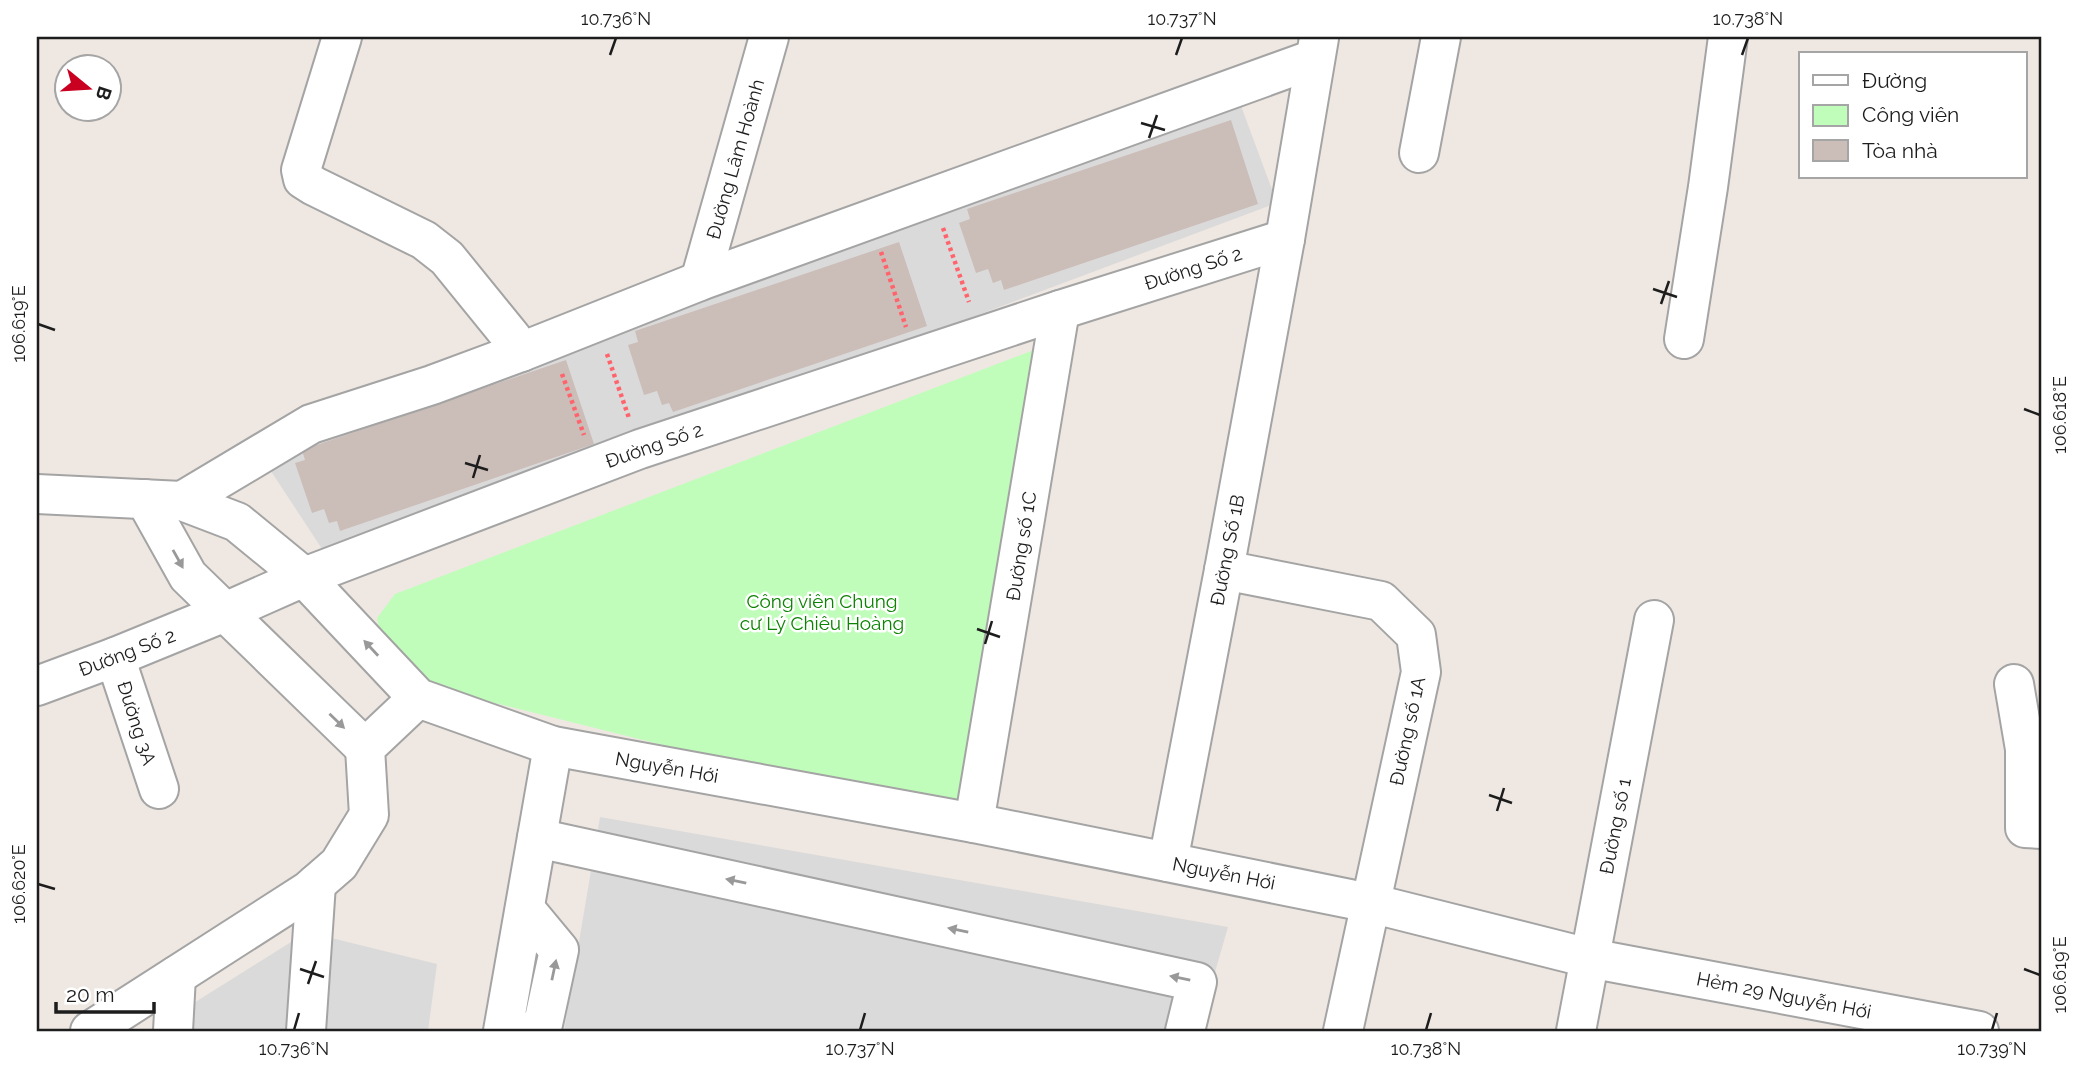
<svg xmlns="http://www.w3.org/2000/svg" width="2079" height="1068" viewBox="0 0 2079 1068" font-family="Raleway,sans-serif">
	<style>
		.residential { fill: #dbdada }
		.park { fill: #c0fdba }
		.building { fill: #cbbdb8 }
		.lines { fill: none; stroke-linecap: round; stroke-linejoin: round }
		.minor-casing { stroke: #a4a4a4; stroke-width: 42 }
		.path { stroke: #ff636c; stroke-width: 4.5; stroke-dasharray: 3.5 3.5; stroke-linecap: butt }
		.minor { stroke: #fff; stroke-width: 38 }
		.oneway { fill: #999 }
		.ticks { fill: none; stroke: #1d1d1d; stroke-width: 2.5 }
		.labels { text-anchor: middle; dominant-baseline: central; stroke-width: 5; stroke-linejoin: round; paint-order: stroke }
		.street-label { font-size: 19px; fill: #1d1d1d; stroke: #fff }
		.park-label { font-size: 19px; fill: #0d8303; stroke: #fff }
		.neatline { fill: none; stroke: #1d1d1d; stroke-width: 2.5 }
		.ticks-label { font-size: 18px; text-anchor: middle; fill: #1d1d1d }
	</style>
	<rect width="100%" height="100%" fill="#efe8e2"/>
	<g class="residential">
		<polygon points="1240,103 1277,203 328,558 263,459"/>
		<polygon points="600,817 1228,927 1198,1031 564,1031"/>
		<polygon points="307,932 437,964 428,1031 149,1031"/>
	</g>
	<polygon class="park" points="1034,350 1045,362 957,804 935,813 431,687 381,638 377,618 395,594"/>
	<g class="building">
		<polygon points="1231,120 1258,204 1004,290 1001,280 993,283 988,269 976,273 959,223 970,219 967,209"/>
		<polygon points="899,242 927,326 673,412 669,403 662,405 657,391 644,395 628,345 638,342 635,331"/>
		<polygon points="566,360 594,444 340,531 337,521 329,523 324,509 312,513 295,463 305,460 302,450"/>
	</g>
	<g class="lines">
		<g class="minor-casing">
			<g id="minor">
				<polyline points="342,37 301,170 303,179 314,186 424,240 447,258 512,338 521,352"/>
				<polyline points="1419,153 1441,37"/>
				<polyline points="700,281 769,37"/>
				<polyline points="1684,339 1708,187 1728,37"/>
				<polyline points="37,494 182,501 237,522 304,577 418,698 553,746 974,823 1370,903 1589,958 1979,1031"/>
				<polyline points="145,499 188,576 365,748"/>
				<polyline points="182,501 311,424 432,385 521,352 700,281 1314,59"/>
				<polyline points="1224,570 1381,601 1416,635 1421,672 1343,1031"/>
				<polyline points="115,657 159,789"/>
				<polyline points="2014,684 2025,749 2025,828 2042,829"/>
				<polyline points="37,686 115,657 225,612 304,577 640,449 1060,310 1285,239"/>
				<polyline points="974,823 1060,310"/>
				<polyline points="537,838 1197,982 1185,1031"/>
				<polyline points="1168,862 1224,570 1285,239 1319,38"/>
				<polyline points="525,909 559,950 543,1024 532,1031"/>
				<polyline points="90,1031 308,891 339,864 369,815 365,748 418,698"/>
				<polyline points="173,1031 176,976"/>
				<polyline points="306,1031 316,884"/>
				<polyline points="503,1031 553,746"/>
				<polyline points="1576,1031 1654,620"/>
			</g>
		</g>
		<g class="path">
			<polyline points="943,228 969,302"/>
			<polyline points="881,252 906,327"/>
			<polyline points="607,354 629,418"/>
			<polyline points="562,374 584,435"/>
		</g>
		<use href="#minor" class="minor"/>
	</g>
	<defs><path id="oneway-solid" d="M-6-.8H1V-3.2L6.5 0L1 3.2V.8H-6Z" transform="scale(1.75)"/></defs>
	<g class="oneway">
		<use href="#oneway-solid" transform="translate(178 559) rotate(61)"/>
		<use href="#oneway-solid" transform="translate(371 648) rotate(-133)"/>
		<use href="#oneway-solid" transform="translate(337 721) rotate(44)"/>
		<use href="#oneway-solid" transform="translate(736 881) rotate(-168)"/>
		<use href="#oneway-solid" transform="translate(958 930) rotate(-168)"/>
		<use href="#oneway-solid" transform="translate(554 970) rotate(-78)"/>
		<use href="#oneway-solid" transform="translate(1180 978) rotate(-168)"/>
	</g>
	<path class="ticks" d="M 610,55 L 616,38M 1176,55 L 1182,38M 1742,55 L 1748,38M 1141,123 L 1165,130M 1149,138 L 1157,115M 1653,289 L 1677,297M 1661,304 L 1669,281M 38,324 L 55,330M 2024,409 L 2040,415M 465,463 L 488,470M 473,478 L 480,455M 977,629 L 1000,637M 985,644 L 992,621M 1489,795 L 1512,803M 1497,811 L 1504,788M 38,884 L 55,889M 300,969 L 324,977M 2024,969 L 2040,975M 308,984 L 316,961M 294,1030 L 299,1013M 860,1030 L 865,1013M 1426,1030 L 1431,1013M 1992,1030 L 1997,1013"/>
	<g class="labels">
		<g class="street-label">
			<text transform="translate(735 159) rotate(-74)">Đường Lâm Hoành</text>
			<text transform="translate(1193 268) rotate(-18)">Đường Số 2</text>
			<text transform="translate(654 445) rotate(-19)">Đường Số 2</text>
			<text transform="translate(1021 546) rotate(-81)">Đường số 1C</text>
			<text transform="translate(1227 550) rotate(-79)">Đường Số 1B</text>
			<text transform="translate(127 652) rotate(-21)">Đường Số 2</text>
			<text transform="translate(137 723) rotate(72)">Đường 3A</text>
			<text transform="translate(1407 731) rotate(-78)">Đường số 1A</text>
			<text transform="translate(667 767) rotate(10)">Nguyễn Hới</text>
			<text transform="translate(1615 826) rotate(-79)">Đường số 1</text>
			<text transform="translate(1224 873) rotate(11)">Nguyễn Hới</text>
			<text transform="translate(1784 995) rotate(11)">Hẻm 29 Nguyễn Hới</text>
		</g>
		<g class="park-label">
			<text x="822" y="601">Công viên Chung<tspan x="822" dy="22">cư Lý Chiêu Hoàng</tspan></text>
		</g>
	</g>
	<rect width="2079" height="1068" fill="none" stroke="#ffffff" stroke-width="77"/>
	<rect x="1799" y="52" width="228" height="126" fill="#ffffff" stroke="#a5a5a5" stroke-width="2"/>
	<rect x="1813" y="75" width="35" height="10" fill="#ffffff" stroke="#a5a5a5" stroke-width="2"/>
	<text x="1862" y="88" font-size="21" fill="#1d1d1d">Đường</text>
	<rect x="1813" y="105" width="35" height="21" fill="#c0fdba" stroke="#a5a5a5" stroke-width="2"/>
	<text x="1862" y="122" font-size="21" fill="#1d1d1d">Công viên</text>
	<rect x="1813" y="140" width="35" height="21" fill="#cbbdb8" stroke="#a5a5a5" stroke-width="2"/>
	<text x="1862" y="158" font-size="21" fill="#1d1d1d">Tòa nhà</text>
	<g transform="translate(88 88) rotate(108)"><circle r="33" fill="#ffffff" stroke="#a5a5a5" stroke-width="2"/>
	<path d="M0-5L12 26L0 18L-12 26Z" fill="#ca0021"/>
	<text y="-10" font-size="19" font-weight="bold" text-anchor="middle" fill="#1d1d1d">B</text>
	</g>
	<path d="M56 1002v10h98v-10" fill="none" stroke="#1d1d1d" stroke-width="3.5"/>
	<text x="66" y="1002" font-size="21" fill="#1d1d1d" stroke="#ffffff" stroke-width="5" paint-order="stroke">20 m</text>
	<rect x="38" y="38" width="2002" height="992" class="neatline"/>
	<g class="ticks-label">
		<text x="616" y="25">10.736°N</text>
		<text x="1182" y="25">10.737°N</text>
		<text x="1748" y="25">10.738°N</text>
		<text transform="translate(19 324) rotate(-90)" y="6">106.619°E</text>
		<text transform="translate(2060 415) rotate(-90)" y="6">106.618°E</text>
		<text transform="translate(19 884) rotate(-90)" y="6">106.620°E</text>
		<text transform="translate(2060 975) rotate(-90)" y="6">106.619°E</text>
		<text x="294" y="1055">10.736°N</text>
		<text x="860" y="1055">10.737°N</text>
		<text x="1426" y="1055">10.738°N</text>
		<text x="1992" y="1055">10.739°N</text>
	</g>
</svg>
